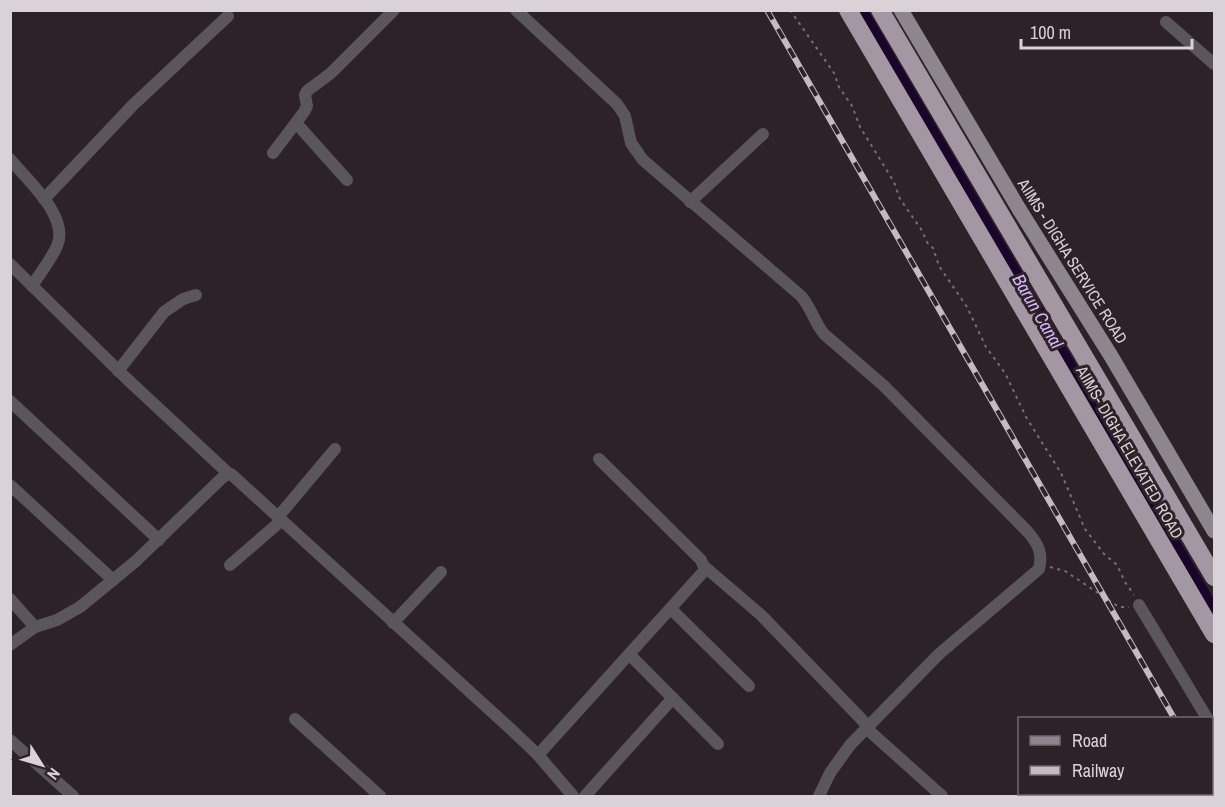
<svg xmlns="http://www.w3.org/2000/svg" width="1225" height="807" viewBox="0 0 1225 807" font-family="'Archivo Narrow',sans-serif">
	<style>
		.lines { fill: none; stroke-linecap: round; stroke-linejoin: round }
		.canal { stroke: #180529; stroke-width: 12 }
		.path { stroke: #796e74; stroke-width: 2; stroke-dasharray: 3 4.5; stroke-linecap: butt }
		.minor { stroke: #5b565b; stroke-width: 12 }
		.major { stroke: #8f858f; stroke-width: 15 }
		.highway { stroke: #a397a4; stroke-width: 18 }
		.rail-casing { stroke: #c4bac0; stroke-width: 6 }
		.rail { stroke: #2e2229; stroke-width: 4; stroke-dasharray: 11; stroke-linecap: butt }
		.labels { text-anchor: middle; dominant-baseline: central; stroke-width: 6; stroke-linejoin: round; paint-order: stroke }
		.street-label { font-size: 16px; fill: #dbd2d7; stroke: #2e2229 }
		.water-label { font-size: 18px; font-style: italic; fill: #d9b8fe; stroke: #2e2229 }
	</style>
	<rect width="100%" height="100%" fill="#2e2229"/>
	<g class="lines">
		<polyline class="canal" points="861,10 1214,611"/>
		<g class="path">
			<polyline points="790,10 834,73 839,87 852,106 860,127 894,182 900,199 921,229 928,244 933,248 939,266 967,307 986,347 1005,373 1026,417 1061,473 1085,529 1104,554 1117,565 1125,582 1134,595"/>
			<polyline points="1050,567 1065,571 1119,607 1129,607"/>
		</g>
		<g class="minor">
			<path d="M 516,10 L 617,104 L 625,116 L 631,143 L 643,160 L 801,296 C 811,307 814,322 824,334 L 883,385 L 1028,532 C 1038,544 1043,553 1039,569 L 939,654 L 850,745 L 830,773 L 819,796"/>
			<polyline points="1166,22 1214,64"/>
			<polyline points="296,123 347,180"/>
			<polyline points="273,153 304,112 307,106 305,95 307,91 331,73 394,10"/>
			<path d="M 10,159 C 27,180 70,217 57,246 C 51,260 40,273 32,286"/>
			<polyline points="44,199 133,105 228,16"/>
			<polyline points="690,202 763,134"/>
			<polyline points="10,264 127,379 228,473"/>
			<polyline points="118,371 164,312 183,299 196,295"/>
			<polyline points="10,401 159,540"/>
			<polyline points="10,485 113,580"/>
			<polyline points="278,517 335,449"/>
			<polyline points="230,565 281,521"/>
			<polyline points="705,567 761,615 868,726"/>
			<polyline points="10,599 35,627"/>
			<polyline points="1139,605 1207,718"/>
			<polyline points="671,609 749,686"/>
			<polyline points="393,623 441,572"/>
			<polyline points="10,645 35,627 57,620 80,607 136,561 224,476 231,474 515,733 538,755 573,796"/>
			<polyline points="630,655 718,744"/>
			<polyline points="295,719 380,796"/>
			<polyline points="1212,726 1214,731"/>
			<polyline points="866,728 942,796"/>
			<polyline points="10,740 73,796"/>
			<polyline points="538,755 705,570 701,560 599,459"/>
			<polyline points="585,796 673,698"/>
		</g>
		<polyline class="major" points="901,10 1019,209 1111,356 1214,531"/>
		<g class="highway">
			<polyline points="848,10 1214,634"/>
			<polyline points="880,10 1214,577"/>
		</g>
		<g class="rail-casing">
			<g id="rail">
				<polyline points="767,10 1174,718"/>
				<polyline points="1212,767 1214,772"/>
				<polyline points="1212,783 1214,788"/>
			</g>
		</g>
		<use href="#rail" class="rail"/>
	</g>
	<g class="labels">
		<g class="street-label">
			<text transform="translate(1073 261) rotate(58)">AIIMS - DIGHA SERVICE ROAD</text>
			<text transform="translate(1130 452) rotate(60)">AIIMS- DIGHA ELEVATED ROAD</text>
		</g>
		<g class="water-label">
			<text transform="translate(1038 311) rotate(60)">Barun Canal</text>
		</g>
	</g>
	<rect width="1225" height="807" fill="none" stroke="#dbd2d7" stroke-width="24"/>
	<rect x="1018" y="717" width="195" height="78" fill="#2e2229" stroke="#73686f" stroke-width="1.5"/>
	<rect x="1030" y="736" width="30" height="9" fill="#8f858f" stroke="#73686f" stroke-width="1.5"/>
	<text x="1072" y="747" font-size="18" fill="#dbd2d7">Road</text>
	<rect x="1030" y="766" width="30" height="9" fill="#c4bac0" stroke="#73686f" stroke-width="1.5"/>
	<text x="1072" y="777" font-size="18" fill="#dbd2d7">Railway</text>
	<g transform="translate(42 765) rotate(127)" stroke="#2e2229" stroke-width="4.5" paint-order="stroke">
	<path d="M0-4.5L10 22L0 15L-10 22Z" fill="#dbd2d7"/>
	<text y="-9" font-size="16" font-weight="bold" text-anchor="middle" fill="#dbd2d7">N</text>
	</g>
	<path d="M1021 39v9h171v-9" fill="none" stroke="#dbd2d7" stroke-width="3"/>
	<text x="1030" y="39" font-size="18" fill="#dbd2d7" stroke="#2e2229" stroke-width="4.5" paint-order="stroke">100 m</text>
</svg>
